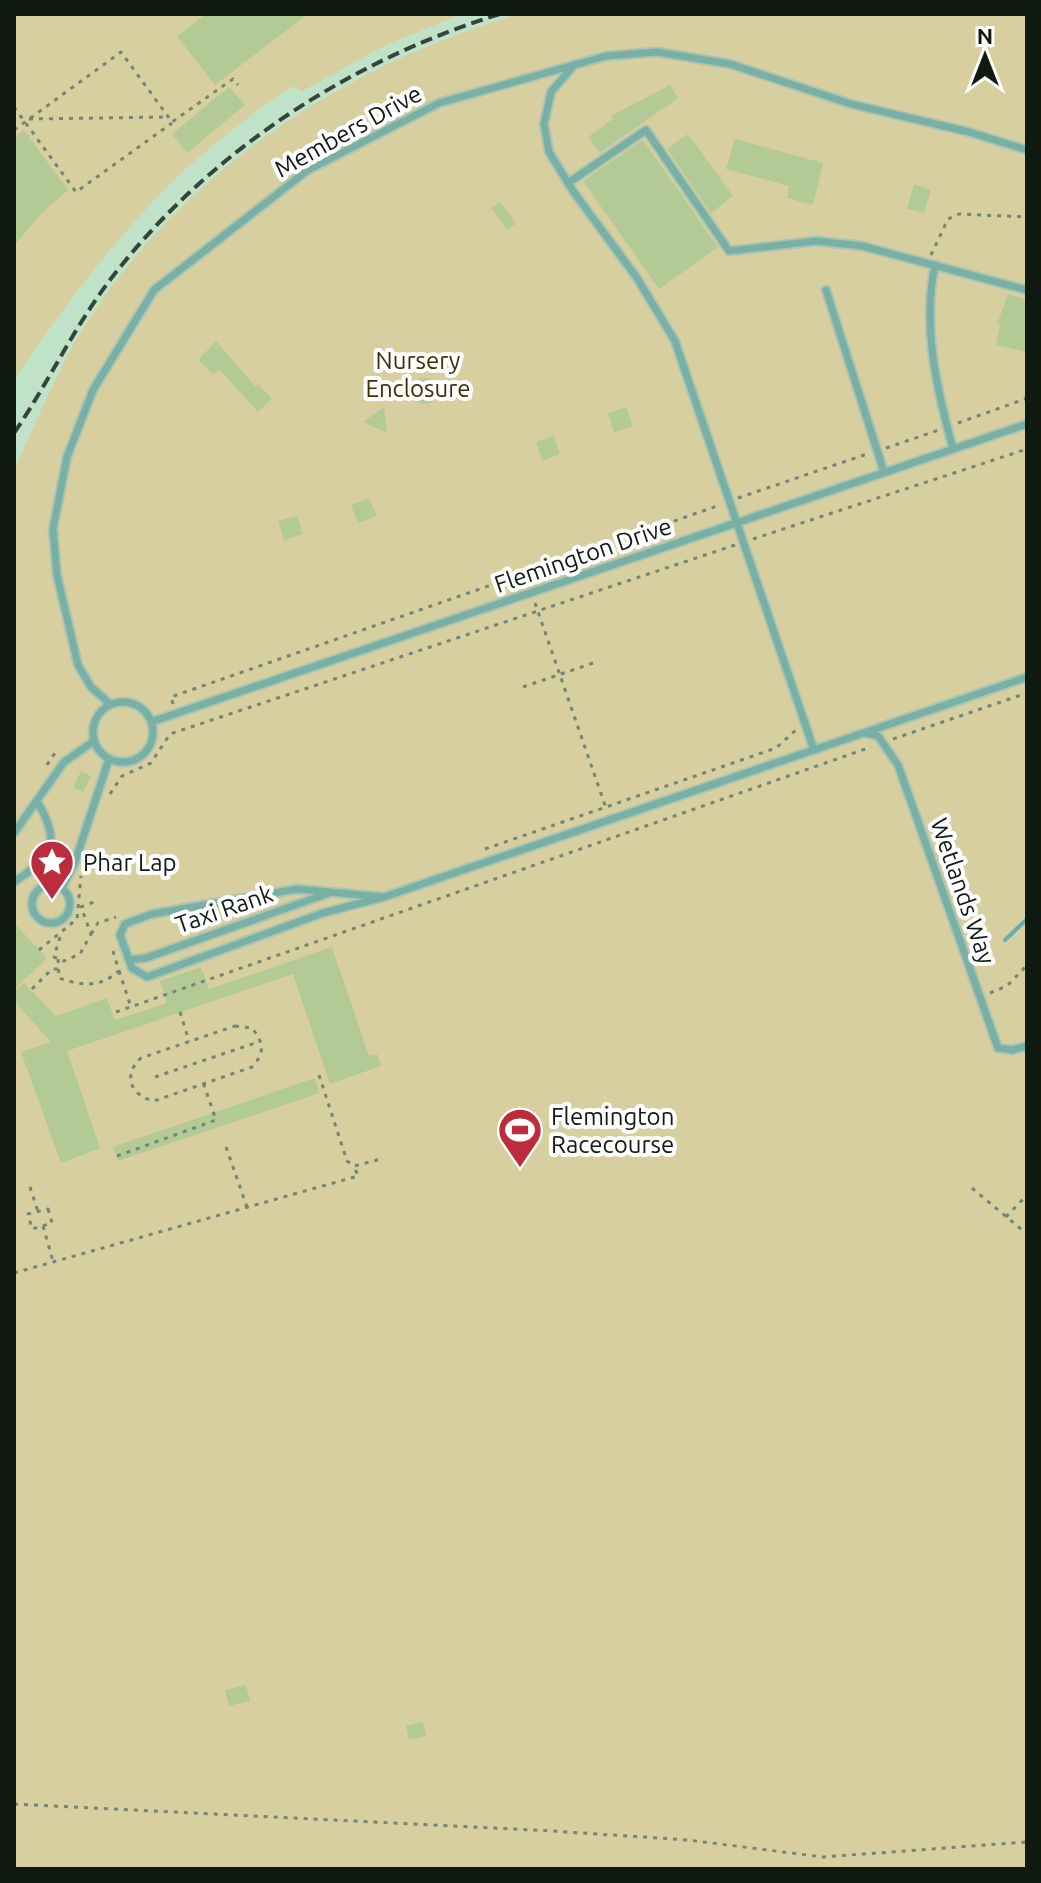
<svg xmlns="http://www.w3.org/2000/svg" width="1041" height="1883" viewBox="0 0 1041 1883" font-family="Ubuntu,sans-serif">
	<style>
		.built { fill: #bfe2c9 }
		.green { fill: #d7cf9f }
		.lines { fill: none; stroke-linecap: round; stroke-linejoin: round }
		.stream { stroke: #66adb7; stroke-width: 4 }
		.building { fill: #b3ca97 }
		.lane-casing { stroke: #acc5b3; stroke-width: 11 }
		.path { stroke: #728578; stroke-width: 3; stroke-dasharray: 4 6; stroke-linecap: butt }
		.lane { stroke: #79b0a5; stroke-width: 7 }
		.rail { stroke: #36433a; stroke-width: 4; stroke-dasharray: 12 6; stroke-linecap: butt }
		.labels { text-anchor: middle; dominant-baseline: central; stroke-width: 8; stroke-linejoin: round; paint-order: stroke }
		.street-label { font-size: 24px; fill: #101a13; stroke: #fff }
		.park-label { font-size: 24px; fill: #383104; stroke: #fff }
		.poi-label { font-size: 24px; fill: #101a13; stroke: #fff; text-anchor: start }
	</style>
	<rect width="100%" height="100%" fill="#ceead6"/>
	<polygon class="built" points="462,14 519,14 444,39 339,89 255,145 180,210 132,262 86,323 59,372 14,469 14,380 70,297 145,207 231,129 294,85 301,92 384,46"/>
	<g class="green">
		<path d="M 14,14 L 462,14 L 384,46 L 301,92 L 294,86 C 172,163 94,262 14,380 Z"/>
		<path d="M 519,14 L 1027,14 L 1027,1869 L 14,1869 L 14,469 C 38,420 57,368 87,322 C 184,171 348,63 519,14 Z"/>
	</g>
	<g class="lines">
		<polyline class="stream" points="1005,940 1027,919"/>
	</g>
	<g class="building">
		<polygon points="206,14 308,14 215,85 177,36"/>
		<polygon points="670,85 678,98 600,153 588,137 613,119 611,116"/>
		<polygon points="229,87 245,105 187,153 172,134"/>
		<polygon points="24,130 68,190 41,214 14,246 14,138"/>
		<polygon points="688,134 733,196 711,213 667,149"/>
		<polygon points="735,139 823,163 813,205 787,198 789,186 726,169"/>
		<polygon points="643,140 718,247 659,289 583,181"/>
		<polygon points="914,184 931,190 924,213 907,209"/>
		<polygon points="500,202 516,223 507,230 491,208"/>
		<polygon points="1008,294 1027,300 1027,352 996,345 1000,325 997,324"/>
		<polygon points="216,341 256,387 258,384 272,398 258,412 219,369 214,375 198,360"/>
		<circle cx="425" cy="391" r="13"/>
		<polygon points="384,407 387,433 363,422"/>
		<polygon points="626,407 633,426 614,432 608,413"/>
		<polygon points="554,436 560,454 542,461 536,442"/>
		<polygon points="369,498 377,516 358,523 351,505"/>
		<polygon points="297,516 303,534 284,540 278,521"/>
		<polygon points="81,771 91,776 83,792 73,787"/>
		<polygon points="14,923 47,958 14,989"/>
		<polygon points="332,947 369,1056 377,1054 381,1066 330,1084 293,974 67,1051 100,1148 61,1163 21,1052 51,1042 14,1001 14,992 24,983 56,1016 107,998 115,1020 167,1003 160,981 201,967 209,989"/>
		<polygon points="315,1078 320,1093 118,1161 113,1147"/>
		<polygon points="246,1685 250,1701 229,1706 225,1690"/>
		<polygon points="423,1722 426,1736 409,1740 406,1726"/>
	</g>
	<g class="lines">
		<g class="lane-casing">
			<g id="lane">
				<polyline points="574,65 551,92 544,124 549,152 573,191 637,278 675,341 814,750"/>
				<polyline points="568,183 646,130 729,251 817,241 862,246 1027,290"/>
				<path d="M 935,265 C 922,326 937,390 953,449"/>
				<polyline points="826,290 884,472"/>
				<circle cx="123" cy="732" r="30"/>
				<polyline points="110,704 91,687 78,665 57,575 53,529 67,457 93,390 154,290 308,170 439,103 606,56 657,52 730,64 851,104 969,132 1027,150"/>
				<polyline points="151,722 1027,424"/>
				<polyline points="865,733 878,736 898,765 998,1048 1012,1050 1027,1046"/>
				<polyline points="14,833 64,762 94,741"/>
				<path d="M 14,882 C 51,857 62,844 38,803"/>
				<circle cx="51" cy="904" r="19"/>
				<polyline points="62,888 75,862 109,759"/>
				<polyline points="384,897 323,913 147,977 132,968 120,935 125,924 152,914 297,889 384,897 1027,677"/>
				<polyline points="129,960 146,958 329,893"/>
			</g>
		</g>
		<g class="path">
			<polyline points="14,107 76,192 172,123"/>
			<polyline points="29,119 169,117"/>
			<polyline points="14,130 121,52 172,122 233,79 238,85"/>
			<polyline points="931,255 948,219 959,214 1027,217"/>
			<polyline points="958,423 1025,399 1027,396"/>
			<polyline points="886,448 939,430"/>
			<polyline points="738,498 867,454"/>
			<polyline points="753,539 1027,449"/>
			<polyline points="535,603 606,808"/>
			<polyline points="523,687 596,662"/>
			<polyline points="173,704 171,697 720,505"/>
			<polyline points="893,739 1027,693"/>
			<polyline points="47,765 57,750"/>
			<polyline points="110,794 122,776 151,763 170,734 735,545"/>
			<polyline points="485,849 776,748 797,729"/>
			<polyline points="91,934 98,923 116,917"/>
			<polyline points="60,937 54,957 64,961 80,954 91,934 81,907 94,902"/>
			<polyline points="39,950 77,919 81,876"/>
			<path d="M 58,959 L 59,978 C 83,986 99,988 119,971 L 112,948"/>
			<polyline points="119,971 131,1007"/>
			<polyline points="32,989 52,969 58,969"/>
			<polyline points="990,993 1007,986 1027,965"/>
			<polyline points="116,1012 871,747"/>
			<polyline points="180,1012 189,1041"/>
			<path d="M 235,1026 L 252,1028 C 264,1043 265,1053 252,1067 L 154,1101 C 131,1096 122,1075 141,1058 Z"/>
			<polyline points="319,1075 347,1161 354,1166 381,1159"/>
			<polyline points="155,1077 261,1041"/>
			<polyline points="226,1147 247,1207"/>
			<polyline points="117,1156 216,1120 204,1085"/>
			<polyline points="30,1187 38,1212"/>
			<polyline points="972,1188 1027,1234"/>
			<polygon points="48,1209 52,1223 32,1229 28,1214"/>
			<polyline points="1006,1217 1027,1195"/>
			<polyline points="43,1226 53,1261"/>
			<polyline points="14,1273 358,1176 354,1166"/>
			<polyline points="14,1804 552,1831 688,1840 823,1857 1027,1842"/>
		</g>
		<use href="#lane" class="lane"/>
		<path class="rail" d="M 14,433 C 47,385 72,331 107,284 C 203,156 347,61 500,14"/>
	</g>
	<defs>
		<g id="sight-pin" transform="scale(2.3)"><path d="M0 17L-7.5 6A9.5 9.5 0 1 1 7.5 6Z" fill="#bd2c3d" stroke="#fff"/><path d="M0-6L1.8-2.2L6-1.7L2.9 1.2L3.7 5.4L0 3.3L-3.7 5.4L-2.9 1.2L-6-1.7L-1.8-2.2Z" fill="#fff"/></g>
		<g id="stadium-pin" transform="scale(2.3)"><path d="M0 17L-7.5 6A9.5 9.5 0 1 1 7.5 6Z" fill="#bd2c3d" stroke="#fff"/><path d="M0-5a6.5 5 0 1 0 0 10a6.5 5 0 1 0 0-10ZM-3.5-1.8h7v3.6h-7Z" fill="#fff"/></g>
	</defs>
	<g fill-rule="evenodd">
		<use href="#sight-pin" x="52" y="862"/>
		<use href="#stadium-pin" x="520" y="1130"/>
	</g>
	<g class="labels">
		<g class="street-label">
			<text transform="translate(348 131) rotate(-29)">Members Drive</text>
			<text transform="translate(583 555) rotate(-19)">Flemington Drive</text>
			<text transform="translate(963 891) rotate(71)">Wetlands Way</text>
			<text transform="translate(224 909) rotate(-19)">Taxi Rank</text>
		</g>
		<g class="park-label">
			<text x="418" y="360">Nursery<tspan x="418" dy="28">Enclosure</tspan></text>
		</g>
		<g class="poi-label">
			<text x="83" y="862">Phar Lap</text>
			<text x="551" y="1116">Flemington<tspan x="551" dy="28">Racecourse</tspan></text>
		</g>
	</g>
	<rect width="1041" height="1883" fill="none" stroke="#101a13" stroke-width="32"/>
	<g transform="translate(985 56)" stroke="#ffffff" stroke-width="6" paint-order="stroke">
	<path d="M0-6L14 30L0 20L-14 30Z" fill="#101a13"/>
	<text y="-12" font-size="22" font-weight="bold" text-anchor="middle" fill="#101a13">N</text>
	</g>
</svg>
